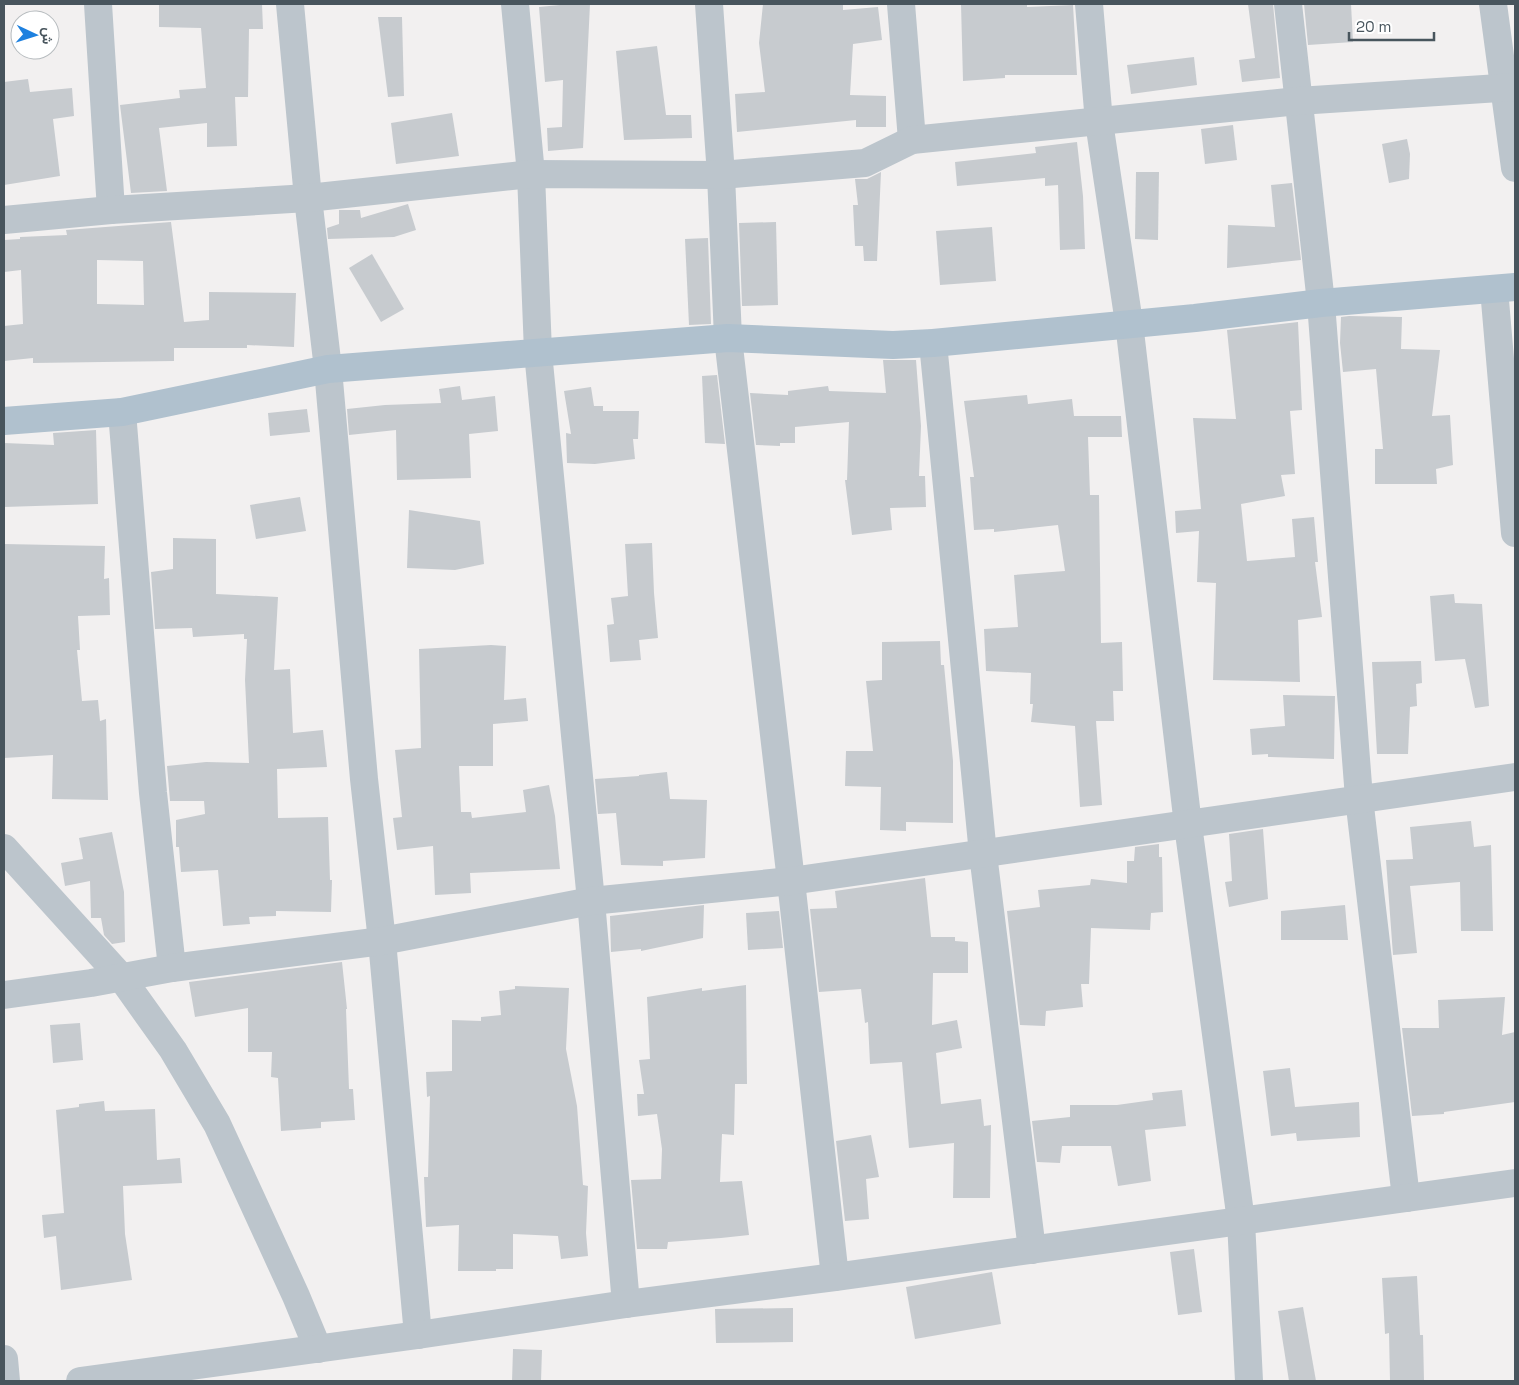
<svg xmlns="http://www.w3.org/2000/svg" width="1519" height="1385" viewBox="0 0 1519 1385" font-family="'Space Grotesk',Vazirmatn,sans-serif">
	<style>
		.building { fill: #c7cbcf; fill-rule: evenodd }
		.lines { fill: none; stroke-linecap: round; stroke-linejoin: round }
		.minor { stroke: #bcc5cc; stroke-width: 28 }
		.major { stroke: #b0c1ce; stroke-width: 28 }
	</style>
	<rect width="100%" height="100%" fill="#f2f0f0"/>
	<g class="building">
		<polygon points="159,4 262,4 263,29 249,29 248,97 235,97 237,146 207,147 207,123 159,128 167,191 131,193 120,105 180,98 179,90 206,88 201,28 159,27"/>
		<polygon points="570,4 590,4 583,148 548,151 547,128 562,127 563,80 545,82 539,7"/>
		<polygon points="763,4 843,4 843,10 878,7 882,40 853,44 850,95 886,96 886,127 856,127 856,120 737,132 735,94 765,92 759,43"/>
		<polygon points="961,4 1027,4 1027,7 1073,5 1077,75 1005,75 1005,78 963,81"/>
		<polygon points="1248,4 1273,4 1280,78 1242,82 1239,60 1255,58"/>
		<polygon points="1304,4 1351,4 1353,42 1308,45"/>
		<polygon points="378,17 402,17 404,96 388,97"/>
		<polygon points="657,46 666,115 691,115 692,138 624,140 616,51"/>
		<polygon points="1194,57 1197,85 1131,94 1127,65"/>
		<polygon points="28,79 30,92 72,88 74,116 53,119 60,176 4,185 4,82"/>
		<polygon points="452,113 459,156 396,164 391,123"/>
		<polygon points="1233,125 1237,160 1205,164 1201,129"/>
		<polygon points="1407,139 1410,154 1409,179 1389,183 1382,144"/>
		<polygon points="1077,142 1083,196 1085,249 1060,250 1058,185 1045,186 1045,178 957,186 955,162 1036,153 1035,147"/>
		<polygon points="881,172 877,261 864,261 863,246 855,246 853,205 858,205 855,179 867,179"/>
		<polygon points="1136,172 1159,172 1158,240 1135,239"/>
		<polygon points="1292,183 1301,260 1227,268 1228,225 1275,227 1271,185"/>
		<polygon points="408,204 416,230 394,237 328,239 327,228 339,224 339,210 360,210 361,218"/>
		<path d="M 171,222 L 184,322 L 209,320 L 209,292 L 296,293 L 294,347 L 247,345 L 247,348 L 174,348 L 174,361 L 33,363 L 33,358 L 4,361 L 4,326 L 23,324 L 21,270 L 4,272 L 4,240 L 20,239 L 20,237 L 67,235 L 66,230 ZM 97,260 L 143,261 L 144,305 L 97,304 Z"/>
		<polygon points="776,222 778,305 742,306 739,223"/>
		<polygon points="992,227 996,281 940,285 936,231"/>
		<polygon points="708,238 711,324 689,325 685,239"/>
		<polygon points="372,254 404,309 381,322 349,268"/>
		<polygon points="1349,316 1402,317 1401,349 1440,350 1432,416 1450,415 1453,465 1436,469 1437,484 1375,484 1375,449 1383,449 1376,369 1343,372 1340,343 1341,317"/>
		<polygon points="1298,322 1302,410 1290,411 1295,474 1281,475 1285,496 1241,504 1247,561 1295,557 1292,519 1314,517 1318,562 1315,562 1322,617 1298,620 1300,682 1213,680 1216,583 1197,582 1199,531 1176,533 1175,511 1201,509 1193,418 1236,419 1227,330"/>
		<polygon points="883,360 916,360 921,426 919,476 925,476 926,507 890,508 892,530 852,535 845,480 847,480 849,422 795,427 795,443 780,443 780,446 756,445 750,393 788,395 788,391 828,386 829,391 886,393"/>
		<polygon points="717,375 725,444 705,443 702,376"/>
		<polygon points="460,386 462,400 495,396 498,431 469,434 471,478 397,480 396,430 349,435 347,409 385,405 441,403 439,389"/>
		<polygon points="591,387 594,406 603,406 603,411 639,411 638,439 633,439 635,459 595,464 567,463 566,433 571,434 564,391"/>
		<polygon points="1027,395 1028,404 1072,399 1074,416 1121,416 1122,437 1088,437 1090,495 1099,495 1101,643 1122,642 1123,691 1113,691 1114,721 1096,721 1102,805 1080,807 1075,726 1031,722 1033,704 1030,704 1031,673 986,671 984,629 1018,627 1014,575 1065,571 1058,525 994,532 994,529 974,530 970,477 974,477 964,401"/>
		<polygon points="307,409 310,432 270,436 268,413"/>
		<polygon points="96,430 98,504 4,507 4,443 54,445 53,433"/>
		<polygon points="300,497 306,531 256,539 250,505"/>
		<polygon points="409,510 480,521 484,564 455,570 407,568"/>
		<polygon points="173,538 216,539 216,594 278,597 274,670 290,669 293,733 323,730 327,767 277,769 278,818 328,817 330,880 332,880 331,912 276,911 276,916 249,917 250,924 223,926 218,870 181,872 179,847 176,847 176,820 205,814 204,801 170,801 167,766 206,762 249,763 245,680 247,639 244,639 244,634 193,637 192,628 155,629 151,572 173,569"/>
		<polygon points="652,543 654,593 658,638 639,640 641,660 610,662 607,625 614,624 611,598 628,596 625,544"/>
		<polygon points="4,544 105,546 104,579 109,578 110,615 78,616 80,650 77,650 82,701 98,700 100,721 106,719 108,800 52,799 53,755 4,758"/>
		<polygon points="1454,594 1455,603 1482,604 1489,706 1475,708 1465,659 1435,661 1430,596"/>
		<polygon points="940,641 941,665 944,665 953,761 953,823 906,822 906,831 880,830 881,787 845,786 846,751 873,751 866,681 882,680 882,642"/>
		<polygon points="491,645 506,646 504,700 526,698 528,721 493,724 493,766 459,766 461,812 471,812 472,818 526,812 523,790 549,785 555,816 560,869 470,873 471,893 435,895 433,846 397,850 393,818 402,817 395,750 421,748 419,649"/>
		<polygon points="1421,661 1422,683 1416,684 1417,706 1410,707 1408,754 1377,754 1372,662"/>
		<polygon points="1283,695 1335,696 1334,759 1268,757 1268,754 1252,755 1250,729 1285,726"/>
		<polygon points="667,772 670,799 707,800 705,858 663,861 663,866 621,865 616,813 598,814 595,779 639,776 639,775"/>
		<polygon points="1471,821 1474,847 1491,845 1493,931 1461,931 1460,882 1410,886 1417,953 1393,955 1386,860 1413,859 1410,827"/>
		<polygon points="1263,829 1268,899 1229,907 1225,882 1232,881 1229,834"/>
		<polygon points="112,832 124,892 125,942 112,944 104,935 101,918 91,918 90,881 65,886 61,863 83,859 79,838"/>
		<polygon points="1159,844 1159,857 1162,857 1163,912 1151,913 1150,930 1091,928 1089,984 1081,984 1083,1007 1046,1011 1045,1026 1020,1025 1007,911 1040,907 1038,890 1090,885 1091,879 1127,883 1127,861 1134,861 1135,847"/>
		<polygon points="925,878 931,937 955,937 955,941 968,942 968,973 933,973 932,1025 957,1020 962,1048 936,1053 941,1104 981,1099 984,1126 991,1125 990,1198 953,1198 954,1143 909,1148 902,1062 870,1064 868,1022 865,1023 861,989 819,992 810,909 837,908 835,891"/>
		<polygon points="704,905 703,938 641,951 641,949 611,952 610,916"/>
		<polygon points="1345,905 1348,940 1281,940 1281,911"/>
		<polygon points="779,911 783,948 748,950 746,913"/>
		<polygon points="342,962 347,1009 346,1009 349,1089 353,1089 355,1120 321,1122 321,1128 281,1131 278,1078 271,1077 272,1052 248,1052 248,1008 195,1017 189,982"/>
		<polygon points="746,985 747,1084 735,1084 734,1135 722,1134 720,1182 742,1181 749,1235 721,1238 668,1242 667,1249 637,1249 631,1180 661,1179 662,1149 657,1114 638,1116 637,1094 644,1094 639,1060 650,1059 647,997 702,988 702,991"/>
		<polygon points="515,986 569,988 566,1049 577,1106 583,1185 588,1186 586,1233 588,1256 561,1259 558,1236 513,1234 513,1269 496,1269 496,1271 458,1271 459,1225 426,1227 424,1177 428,1177 430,1096 427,1097 426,1072 452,1071 452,1020 481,1021 481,1017 501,1015 499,991 515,989"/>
		<polygon points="1505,997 1502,1035 1515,1032 1515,1102 1444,1112 1444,1114 1412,1116 1402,1028 1439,1028 1438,1000"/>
		<polygon points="80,1023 83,1060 53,1063 50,1025"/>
		<polygon points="1290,1068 1295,1107 1359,1102 1360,1137 1297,1141 1296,1133 1271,1136 1263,1071"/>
		<polygon points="1182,1090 1186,1126 1145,1130 1151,1181 1118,1186 1111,1146 1062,1146 1060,1163 1037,1162 1032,1121 1070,1117 1070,1105 1117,1105 1153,1100 1152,1093"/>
		<polygon points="104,1101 105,1111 155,1109 157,1160 180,1158 182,1183 123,1186 125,1234 132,1280 61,1290 56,1236 44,1238 42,1215 64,1213 56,1110 79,1107 79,1104"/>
		<polygon points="871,1135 879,1177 866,1179 869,1219 845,1221 836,1141"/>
		<polygon points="1194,1249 1202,1312 1178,1315 1170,1252"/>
		<polygon points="992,1272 1001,1324 915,1339 906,1287"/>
		<polygon points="1417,1276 1420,1335 1423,1335 1424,1381 1390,1381 1389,1333 1385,1334 1382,1278"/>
		<polygon points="1303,1307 1316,1381 1289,1381 1278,1311"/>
		<polygon points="793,1308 793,1342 716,1343 715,1309"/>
		<polygon points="513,1349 542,1350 541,1381 512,1381"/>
	</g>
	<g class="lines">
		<g class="minor">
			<polyline points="98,4 111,210"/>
			<polyline points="290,4 308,198 328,369 364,779 382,941 418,1335"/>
			<polyline points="515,4 531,174 538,352 591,901 626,1304"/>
			<polyline points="709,4 721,175 728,338 791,881 835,1277"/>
			<polyline points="901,4 912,140"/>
			<polyline points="1089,4 1099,122 1129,323 1188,825 1241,1221 1249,1381"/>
			<polyline points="1288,4 1321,303 1359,798 1406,1198"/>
			<polyline points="1493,4 1515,168"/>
			<polyline points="4,220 111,210 308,198 531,174 721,175 865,163 912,140 1298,101 1515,87"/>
			<polyline points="1494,289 1515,533"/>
			<polyline points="933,343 983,854 1032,1250"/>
			<polyline points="122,412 153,793 172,968"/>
			<polyline points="4,848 121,977 173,1050 217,1124 296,1296 318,1349"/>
			<polyline points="4,995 91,983 172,968 382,941 591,901 791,881 1515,777"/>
			<polyline points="4,1359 6,1381"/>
			<polyline points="80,1381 418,1335 626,1304 835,1277 1515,1183"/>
		</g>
		<polyline class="major" points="4,421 122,412 328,369 728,338 893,345 933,343 1195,318 1321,303 1515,287"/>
	</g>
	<rect width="1519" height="1385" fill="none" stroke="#48555d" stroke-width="10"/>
	<g transform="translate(35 35) rotate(94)"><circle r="24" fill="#ffffff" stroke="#b6bbbe"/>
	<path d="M0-4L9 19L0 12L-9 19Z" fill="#1d80df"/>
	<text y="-8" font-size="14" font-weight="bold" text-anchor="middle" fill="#48555d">ش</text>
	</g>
	<path d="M1349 32v8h85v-8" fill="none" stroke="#48555d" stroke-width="2.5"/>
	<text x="1356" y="32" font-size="15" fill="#48555d" stroke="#ffffff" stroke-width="4" paint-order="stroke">20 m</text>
</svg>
